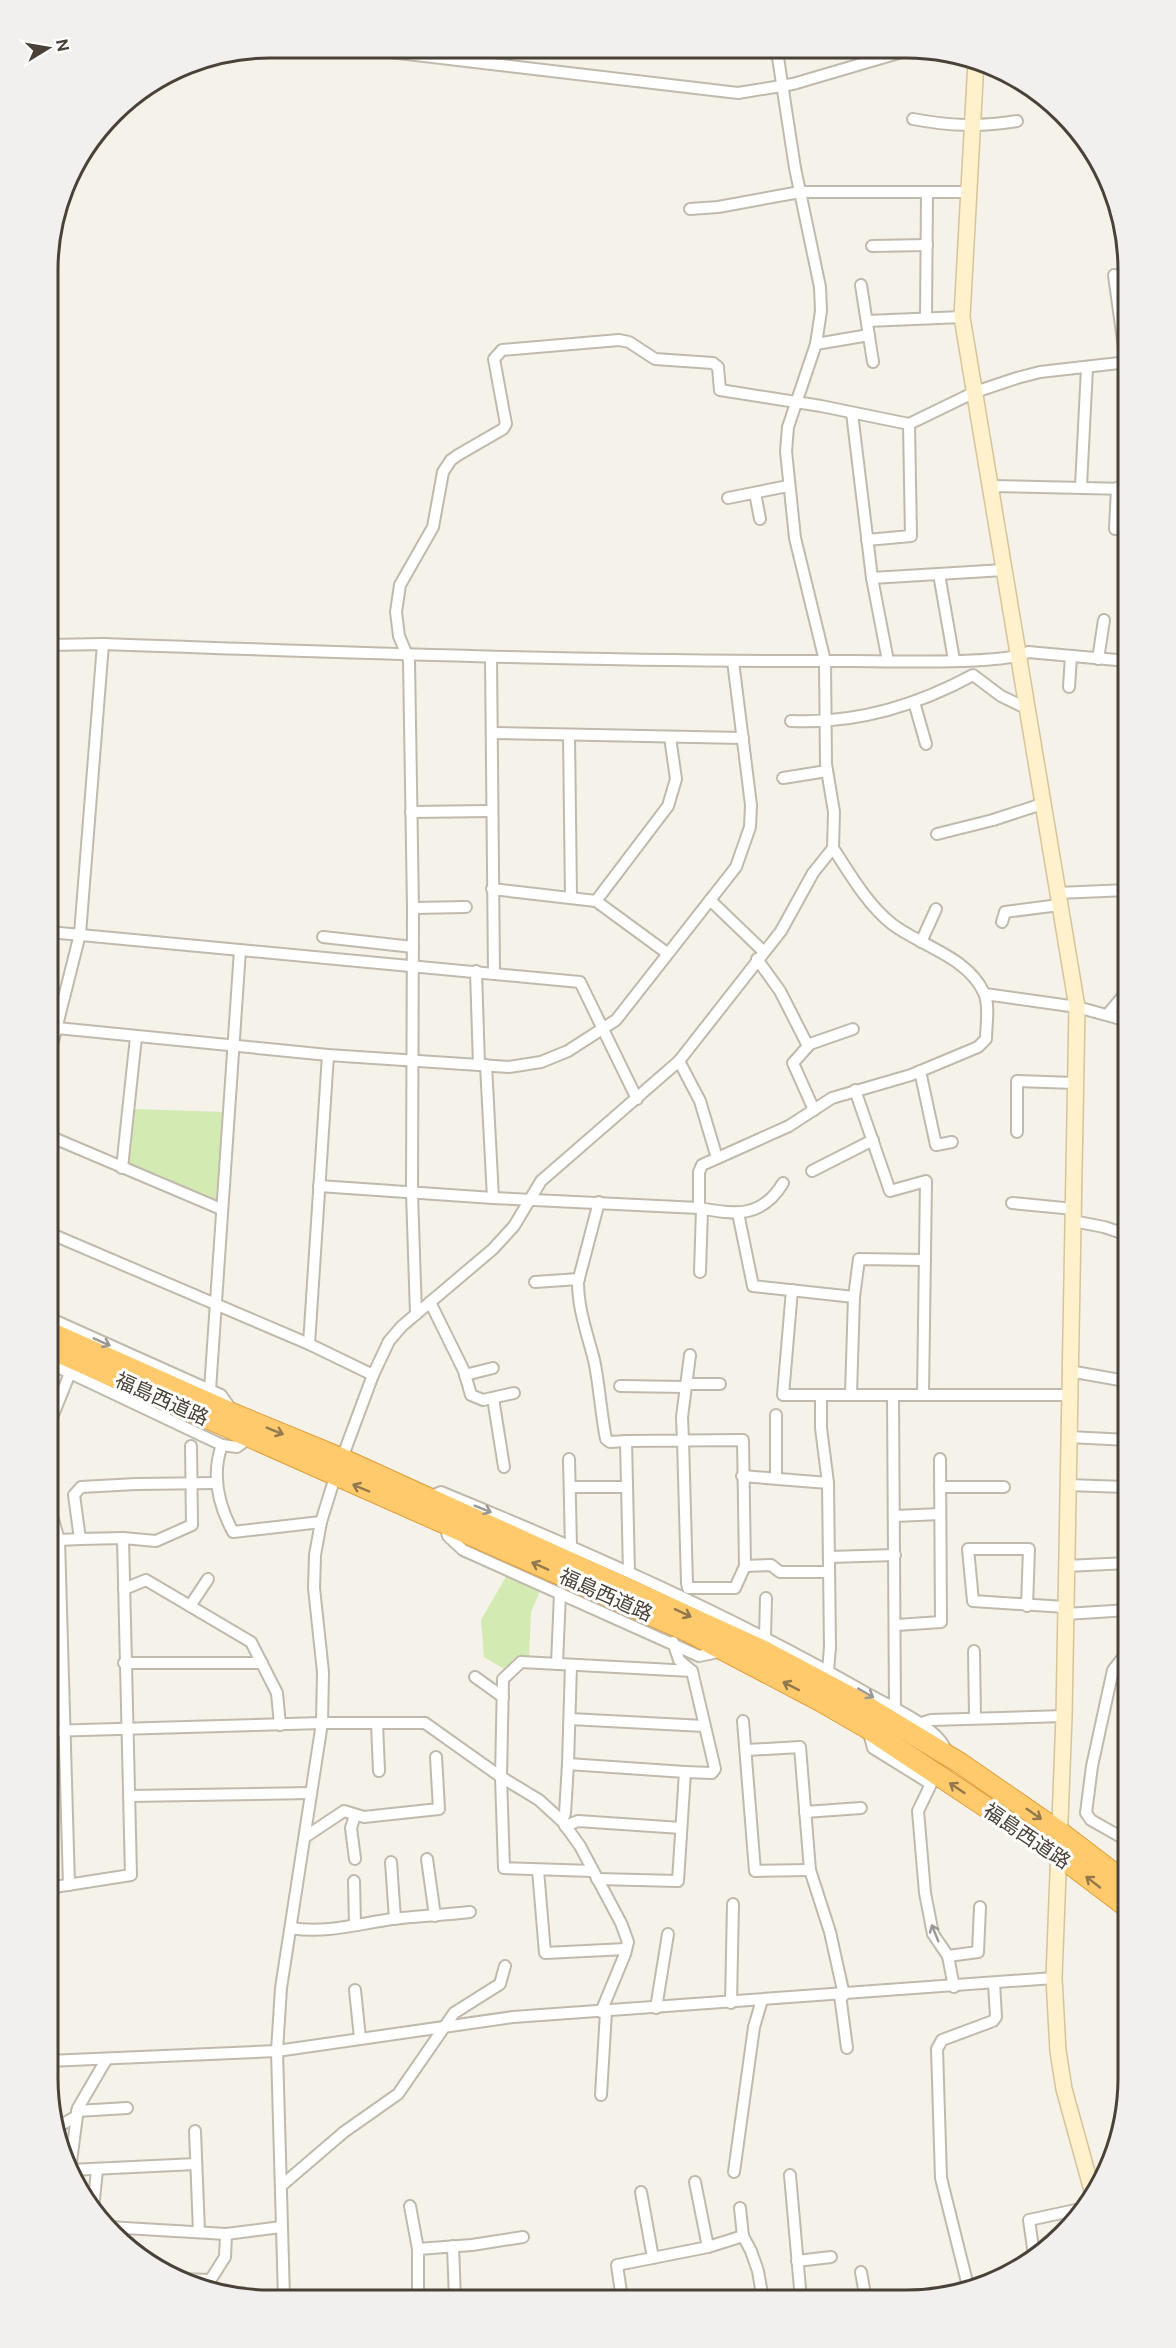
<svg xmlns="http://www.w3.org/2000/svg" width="1176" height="2348" viewBox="0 0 1176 2348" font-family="'Public Sans','Noto Sans JP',sans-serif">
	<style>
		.green { fill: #d3eab3 }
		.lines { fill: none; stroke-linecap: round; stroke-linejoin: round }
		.street-casing { stroke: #c1b9ac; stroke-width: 14 }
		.secondary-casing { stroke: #d6c49a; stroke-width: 18 }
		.highway-casing { stroke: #e19e39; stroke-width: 22 }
		.street { stroke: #fff; stroke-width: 10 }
		.secondary { stroke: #fff1cb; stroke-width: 15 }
		.highway { stroke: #ffca6c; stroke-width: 20 }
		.oneway { stroke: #9b9792 }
		.oneway2 { stroke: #92784d }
		.labels { text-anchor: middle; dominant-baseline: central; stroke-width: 6; stroke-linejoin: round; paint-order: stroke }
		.street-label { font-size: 20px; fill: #4a4238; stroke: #fff }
		.rim { fill: none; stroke: #4a4238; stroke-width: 3 }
	</style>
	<rect width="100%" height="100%" fill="#f5f2ea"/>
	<g class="green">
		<polygon points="134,1109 225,1112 217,1203 128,1165"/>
		<polygon points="511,1568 543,1583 531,1612 529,1658 520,1656 506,1670 484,1657 481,1620"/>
	</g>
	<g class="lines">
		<g class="street-casing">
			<g id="street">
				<polyline points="365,49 738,93 793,84 902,52"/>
				<path d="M 913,119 C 949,126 980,127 1017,121"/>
				<polyline points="690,209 718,207 800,192 968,192"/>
				<polyline points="872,246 927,245"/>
				<polyline points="1114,275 1126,362"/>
				<polyline points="861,285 873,362"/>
				<polyline points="926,318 927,192"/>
				<polyline points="867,321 962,317"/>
				<polyline points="816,344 869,335"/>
				<polyline points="852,413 872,578 888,661"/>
				<polyline points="990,486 1128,489"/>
				<polyline points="1081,486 1087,368"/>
				<polyline points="755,493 760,519"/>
				<polyline points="728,498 788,486"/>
				<polyline points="1115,529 1117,488"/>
				<polyline points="867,540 911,536 909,424"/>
				<polyline points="939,574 954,660"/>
				<polyline points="872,578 1004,570"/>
				<path d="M 49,645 L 103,644 C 353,653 603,662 853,661 C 886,661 1006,665 1028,652 L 1128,661"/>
				<polyline points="491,657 494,973"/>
				<polyline points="1098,659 1104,620"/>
				<polyline points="1069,687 1071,656"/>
				<polyline points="914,702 926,744"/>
				<path d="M 791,721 C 856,724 916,706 973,675 L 1001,696 L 1026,708"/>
				<polyline points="492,733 743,738"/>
				<polyline points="569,735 571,897"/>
				<polyline points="783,778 827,771"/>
				<polyline points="411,812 491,811"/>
				<polyline points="937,834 993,820 1042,804"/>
				<polyline points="492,889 596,901 667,953"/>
				<polyline points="1057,893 1128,890"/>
				<polyline points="710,900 763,951"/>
				<polyline points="596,901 668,806 676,779 670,737"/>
				<polyline points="413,908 466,907"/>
				<polyline points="1002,922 1005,912 1059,905"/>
				<polyline points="49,932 580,982 637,1099"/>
				<polyline points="323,937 413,947"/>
				<polyline points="921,942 936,909"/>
				<polyline points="757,959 780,991 808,1046"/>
				<polyline points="476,971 479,1065"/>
				<polyline points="985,994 1077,1007 1128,1021"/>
				<polyline points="1108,1014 1128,990"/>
				<polyline points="57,1028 328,1055 509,1067 541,1062 568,1051 616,1020 736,867 750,827 751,805 733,661"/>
				<polyline points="49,1057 80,934 103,644"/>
				<polyline points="679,1061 700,1101 717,1158"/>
				<polyline points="486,1065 493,1198"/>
				<polyline points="920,1071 936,1145 952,1142"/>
				<polyline points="855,1090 890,1191 926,1181 923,1395"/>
				<polyline points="814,1110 793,1063 810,1044 853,1029"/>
				<polyline points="1017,1132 1017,1081 1075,1083"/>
				<polyline points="49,1136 221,1209"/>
				<polyline points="122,1168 136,1037"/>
				<polyline points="812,1171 873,1140"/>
				<path d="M 319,1186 L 493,1198 L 699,1208 L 699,1172 L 702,1165 L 789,1126 L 832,1098 L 911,1075 L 978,1047 L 986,1039 C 986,1025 990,1005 984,993 C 968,957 921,946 892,924 C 867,904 850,874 833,848"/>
				<path d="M 599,1202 L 578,1282 C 578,1309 587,1333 594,1360 C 599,1382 601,1414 606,1439 L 610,1442 L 626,1441"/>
				<polyline points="1012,1203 1074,1209"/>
				<path d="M 699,1208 C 735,1215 762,1218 783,1183"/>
				<polyline points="738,1213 753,1286 854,1297"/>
				<polyline points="1073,1221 1104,1227 1128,1235"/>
				<polyline points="49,1233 309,1344 373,1375"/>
				<polyline points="700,1272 702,1209"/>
				<polyline points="535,1282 579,1279"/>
				<polyline points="792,1290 783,1395 1069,1395"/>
				<polyline points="430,1302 464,1371 471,1395 483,1400 514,1393"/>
				<polyline points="416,1314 412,1193 413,908 409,660 399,636 396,612 400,585 433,527 443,472 451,460 458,455 503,429 506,424 494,359 502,350 619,340 629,342 655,359 713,363 718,367 720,390 821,406 909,424 975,392 1017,378 1040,372 1128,362"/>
				<polyline points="49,1318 221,1395 233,1412"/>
				<polyline points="309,1344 328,1055"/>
				<polyline points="49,1363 222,1445 237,1447 249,1438"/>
				<polyline points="1069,1371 1120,1380"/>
				<polyline points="465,1375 493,1368"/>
				<polyline points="686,1384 720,1384"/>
				<polyline points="620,1386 686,1387"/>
				<polyline points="210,1390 240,950"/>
				<polyline points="851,1394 854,1297 859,1259 925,1260"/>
				<polyline points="821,1395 821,1428 828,1483 830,1647 828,1671"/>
				<polyline points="893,1396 895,1710"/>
				<polyline points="493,1398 504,1467"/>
				<polyline points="49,1425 70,1373"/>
				<polyline points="1069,1437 1128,1440"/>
				<path d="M 222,1445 C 211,1475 218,1504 233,1532 L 321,1522"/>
				<polyline points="569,1459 571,1547"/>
				<polyline points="742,1476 828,1483"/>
				<polyline points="776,1478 776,1415"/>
				<polyline points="1067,1485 1125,1487 1128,1479"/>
				<polyline points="571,1487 627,1487"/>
				<polyline points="940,1487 1004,1487"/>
				<path d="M 429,1497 L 441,1492 C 587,1552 731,1615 868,1694 C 889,1706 935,1726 945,1748"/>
				<polyline points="49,1506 59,1540 80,1539 74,1495 81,1487 136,1484 216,1483"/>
				<polyline points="895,1516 940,1514"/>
				<polyline points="445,1525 448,1536 463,1550 699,1656 724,1651"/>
				<polyline points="80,1539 123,1538 156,1541 192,1525 191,1446"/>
				<polyline points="49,1541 59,1540 69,1885"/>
				<polyline points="829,1557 895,1555"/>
				<polyline points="745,1566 771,1565 780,1572 828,1572"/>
				<polyline points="1066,1566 1128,1563"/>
				<polyline points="629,1572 626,1441 743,1440 745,1566 735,1588 688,1588 687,1583 683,1440 682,1417 690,1355"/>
				<polyline points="124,1589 146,1580 251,1642 277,1693 280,1725"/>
				<polyline points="190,1606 208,1579"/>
				<polyline points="1027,1606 1029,1549 968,1549 973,1601 1065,1607"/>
				<polyline points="1066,1614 1128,1610"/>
				<polyline points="897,1625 941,1622 940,1459"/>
				<polyline points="765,1636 766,1598"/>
				<polyline points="673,1642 679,1660 692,1671 715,1769 712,1773 685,1772"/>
				<polyline points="974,1651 975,1718"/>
				<polyline points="124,1663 262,1663"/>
				<polyline points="557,1664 560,1593"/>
				<polyline points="475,1677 503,1697"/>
				<polyline points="570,1719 704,1726"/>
				<polyline points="743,1721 755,1871 810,1870"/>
				<polyline points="377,1723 379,1771"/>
				<polyline points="919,1724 931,1720 1064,1716"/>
				<polyline points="868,1729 873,1748 931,1784 918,1811 925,1893 933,1934 948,1956 954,1987"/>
				<polyline points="48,1731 322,1723 425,1723 501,1777 539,1800 562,1821 580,1846 621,1923 628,1942 625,1954 601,2012"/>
				<polyline points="747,1750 800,1747 810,1870 830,1932 844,1995"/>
				<polyline points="568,1764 685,1772 678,1881 597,1879"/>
				<polyline points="129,1796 311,1793"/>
				<polyline points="805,1812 861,1808"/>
				<polyline points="562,1821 565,1813 568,1764 571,1665"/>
				<polyline points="565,1826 578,1821 681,1828"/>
				<polyline points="305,1837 344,1811 364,1817 439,1809 436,1757"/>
				<polyline points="1128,1841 1091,1820 1086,1813 1092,1766 1113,1670 1128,1651"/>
				<polyline points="355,1859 351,1828 355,1815"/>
				<polyline points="427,1859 435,1916"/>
				<polyline points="391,1862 395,1919"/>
				<polyline points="538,1870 545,1953 626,1949"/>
				<polyline points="593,1871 504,1868 501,1777 503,1679 521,1662 692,1671"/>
				<polyline points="354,1881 355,1925"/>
				<polyline points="48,1888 131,1875 123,1538"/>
				<path d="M 291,1928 C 325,1934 358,1924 392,1919 C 418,1916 444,1915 470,1912"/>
				<polyline points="948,1956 978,1952 980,1907"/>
				<polyline points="355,1990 360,2038"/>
				<polyline points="840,1995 847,2048"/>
				<polyline points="731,2003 733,1904"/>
				<polyline points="656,2008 668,1934"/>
				<polyline points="48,2061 277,2051 513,2017 1054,1978"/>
				<polyline points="601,2095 606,2012"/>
				<polyline points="77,2111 127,2108"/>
				<polyline points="56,2128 75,2117"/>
				<polyline points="195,2131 199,2232"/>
				<polyline points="70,2169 78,2108 106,2060"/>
				<polyline points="70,2170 196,2164"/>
				<polyline points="734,2172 754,2027 762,2000"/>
				<polyline points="790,2175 801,2300"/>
				<polyline points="695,2182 708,2247"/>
				<polyline points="281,2186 344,2132 398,2094 454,2013 500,1984 505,1966"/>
				<polyline points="641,2192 653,2258"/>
				<polyline points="410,2206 418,2249"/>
				<polyline points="740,2208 743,2236 751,2251 758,2271 763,2300"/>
				<polyline points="93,2209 97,2170"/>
				<polyline points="108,2227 226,2234 281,2227"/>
				<polyline points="453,2246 455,2299"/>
				<polyline points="1037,2255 1033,2248 1029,2220 1085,2208"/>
				<polyline points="797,2261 831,2257"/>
				<polyline points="861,2272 866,2300"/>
				<polyline points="177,2279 211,2280"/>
				<polyline points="206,2287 225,2257 226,2234"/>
				<polyline points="969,2290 941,2178 937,2049 942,2040 993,2021 996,2017 994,1983"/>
				<polyline points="284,2298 277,2051 281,1988 322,1723 323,1672 314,1588 315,1555 321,1522 335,1477 373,1375 389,1341 402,1326 493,1249 514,1226 541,1181 679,1061 781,931 813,873 833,848 834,812 826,764 825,661 795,538 786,451 788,427 816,344 821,311 820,287 795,168 777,51"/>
				<polyline points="418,2299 418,2249 472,2245 523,2237"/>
				<polyline points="622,2299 617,2265 708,2247 743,2236"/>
			</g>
		</g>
		<g class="secondary-casing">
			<polyline id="secondary" points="976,61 962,317 1077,1007 1064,1716 1054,1978 1058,2051 1064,2089 1093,2194"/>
		</g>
		<g class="highway-casing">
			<g id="highway">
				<polyline points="49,1332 229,1412 343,1459 762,1650 856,1700 960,1763 1060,1832 1128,1884"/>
				<polyline points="49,1348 687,1631 822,1702 867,1728 1058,1855 1128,1908"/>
			</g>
		</g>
		<use href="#street" class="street"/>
		<use href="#secondary" class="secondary"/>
		<use href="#highway" class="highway"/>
	</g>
	<defs><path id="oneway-shaft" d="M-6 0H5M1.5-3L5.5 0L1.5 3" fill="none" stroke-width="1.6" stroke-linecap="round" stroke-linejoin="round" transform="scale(1.5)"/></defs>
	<g class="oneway">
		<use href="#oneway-shaft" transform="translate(102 1342) rotate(24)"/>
		<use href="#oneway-shaft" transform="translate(483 1509) rotate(22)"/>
		<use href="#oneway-shaft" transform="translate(866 1693) rotate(30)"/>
		<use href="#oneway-shaft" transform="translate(935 1933) rotate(-112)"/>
	</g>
	<g class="oneway2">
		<use href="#oneway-shaft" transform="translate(275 1431) rotate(22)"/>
		<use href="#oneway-shaft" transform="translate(361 1488) rotate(-157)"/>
		<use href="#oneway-shaft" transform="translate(540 1566) rotate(-156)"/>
		<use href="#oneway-shaft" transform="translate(683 1613) rotate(25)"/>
		<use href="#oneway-shaft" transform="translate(791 1686) rotate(-153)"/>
		<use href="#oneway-shaft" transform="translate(957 1788) rotate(-146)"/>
		<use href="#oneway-shaft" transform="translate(1034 1814) rotate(35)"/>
		<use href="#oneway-shaft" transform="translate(1093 1882) rotate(-142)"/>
	</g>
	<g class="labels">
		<g class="street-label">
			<text transform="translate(162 1399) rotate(24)">福島西道路</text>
			<text transform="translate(606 1595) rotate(24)">福島西道路</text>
			<text transform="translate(1027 1836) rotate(34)">福島西道路</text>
		</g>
	</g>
	<path d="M0 0H1176V2348H0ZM270 58H906A212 212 0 0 1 1118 270V2078A212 212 0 0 1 906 2290H270A212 212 0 0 1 58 2078V270A212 212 0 0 1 270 58Z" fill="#f1f0ef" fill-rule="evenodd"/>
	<path class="rim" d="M270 58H906A212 212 0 0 1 1118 270V2078A212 212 0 0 1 906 2290H270A212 212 0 0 1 58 2078V270A212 212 0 0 1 270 58Z"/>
	<g transform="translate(48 48) rotate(79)" stroke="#ffffff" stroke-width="4.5" paint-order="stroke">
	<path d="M0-4.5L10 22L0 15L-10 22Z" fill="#4a4238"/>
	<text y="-9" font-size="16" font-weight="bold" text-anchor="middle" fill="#4a4238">N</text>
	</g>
</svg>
